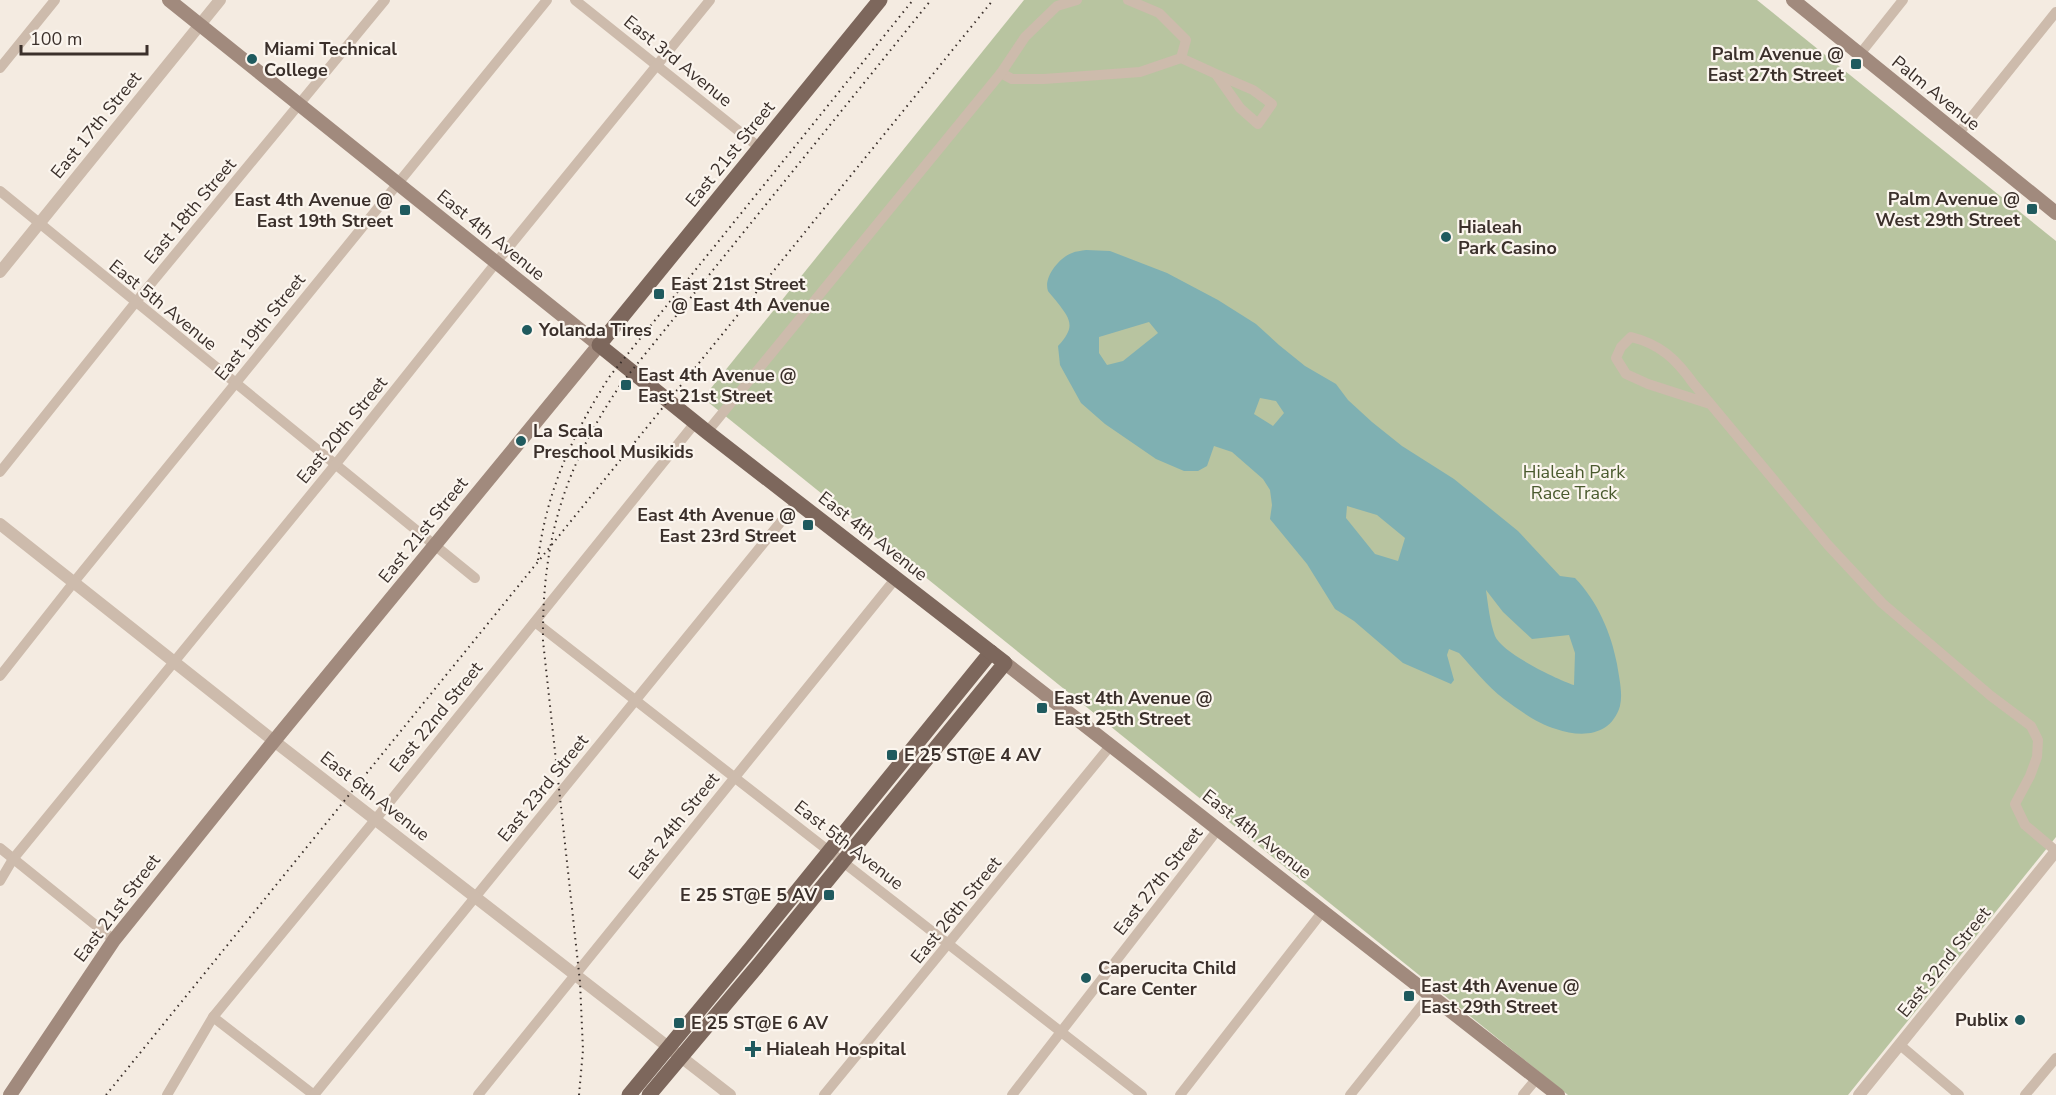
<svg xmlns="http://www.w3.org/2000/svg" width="2056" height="1095" viewBox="0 0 2056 1095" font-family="'Nunito Sans',sans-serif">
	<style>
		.green { fill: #b8c4a0 }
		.water { fill: #7fb0b2; fill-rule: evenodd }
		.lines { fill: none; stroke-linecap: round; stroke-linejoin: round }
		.minor { stroke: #cdbbac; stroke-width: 10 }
		.tertiary { stroke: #cdbbac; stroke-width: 12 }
		.secondary { stroke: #a18a7d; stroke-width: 14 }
		.primary { stroke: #7d675c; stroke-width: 15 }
		.rail { stroke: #3b302b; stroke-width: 2; stroke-dasharray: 1.5 4.5; stroke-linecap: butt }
		.poi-dot { fill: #1f5a5e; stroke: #fbf5ee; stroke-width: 2 }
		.labels { text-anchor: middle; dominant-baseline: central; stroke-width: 4.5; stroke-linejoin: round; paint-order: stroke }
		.poi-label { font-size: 18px; font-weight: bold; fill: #3b302b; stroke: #fbf5ee; text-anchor: start }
		.street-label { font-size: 18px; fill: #3b302b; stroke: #fbf5ee }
		.park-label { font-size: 18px; fill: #4a5a2e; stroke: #fbf5ee }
	</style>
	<rect width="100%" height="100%" fill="#f4ebe1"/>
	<polygon class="green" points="1024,0 1757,0 2056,241 2056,837 1848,1095 1568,1095 703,398"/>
	<path class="water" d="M 1086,250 L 1110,251 L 1167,273 L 1218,300 L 1256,324 L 1279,345 L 1305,366 L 1336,384 L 1348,400 L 1372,422 L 1402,446 L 1454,479 L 1518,531 L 1560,576 L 1575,578 C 1598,602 1611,633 1617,664 C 1619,677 1623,693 1620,706 C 1611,736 1582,738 1556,729 C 1538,724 1519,710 1504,699 C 1487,686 1473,668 1459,653 L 1449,649 L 1447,655 L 1454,680 L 1451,684 L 1403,663 L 1354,621 L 1335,609 L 1307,564 L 1270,519 L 1272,505 L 1270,490 L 1263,479 L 1232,452 L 1214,446 L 1207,466 L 1198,471 L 1184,471 L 1156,459 L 1105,424 L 1081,403 L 1060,365 L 1058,346 C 1075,327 1072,321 1057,302 C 1055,299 1050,294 1048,291 C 1043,277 1060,257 1072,253 C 1076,251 1081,251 1086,250 ZM 1149,322 L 1158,333 L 1123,361 L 1107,365 L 1099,353 L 1099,337 ZM 1260,398 L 1276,401 L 1284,413 L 1273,426 L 1254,414 ZM 1347,506 L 1377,515 L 1405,538 L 1398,561 L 1375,554 L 1346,518 ZM 1486,590 L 1503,612 L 1532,639 L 1569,635 L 1575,653 L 1574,685 C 1556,679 1502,653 1495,636 C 1490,622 1488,605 1486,590 Z"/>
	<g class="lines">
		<g class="minor">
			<polyline points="575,0 760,148"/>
			<polyline points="1860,54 1903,0"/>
			<polyline points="1181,58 1216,74 1240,108 1258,124 1272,104 1253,90 1216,74"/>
			<polyline points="0,68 55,0"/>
			<polyline points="1001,73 1012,79 1044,79 1140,72 1181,58 1186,40 1159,13 1128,0"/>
			<polyline points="1958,134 2056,12"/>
			<polyline points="0,191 475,578"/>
			<path d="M 1710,404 L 1648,384 L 1626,374 L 1616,358 L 1621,347 L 1631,337 C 1660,344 1676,359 1693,383 L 1828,545 L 1882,603 L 1991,696 L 2031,726 L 2038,740 L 2037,757 L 2030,776 L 2015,804 L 2025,825 L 2056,851"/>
			<polyline points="707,432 1001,73 1025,37 1057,6 1077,0"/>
			<polyline points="0,472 135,303 385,0"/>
			<polyline points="535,622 1142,1095"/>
			<polyline points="0,676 74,582 547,0"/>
			<polyline points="0,848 114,940"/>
			<polyline points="0,881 13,859 335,465 495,264 710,0"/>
			<polyline points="213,1017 314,1095"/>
			<polyline points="1900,1045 1959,1095"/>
			<polyline points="167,1095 213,1017 375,820 695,423"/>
			<polyline points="314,1095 797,502"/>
			<polyline points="478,1095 896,578"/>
			<polyline points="824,1095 1111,745"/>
			<polyline points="1012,1095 1219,828"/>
			<polyline points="1180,1095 1323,911"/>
			<polyline points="1350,1095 1430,995"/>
			<polyline points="1523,1095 1537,1078"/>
			<polyline points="2025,1095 2056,1058"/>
		</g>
		<g class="tertiary">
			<polyline points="0,272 220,0"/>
			<polyline points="0,524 274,741 730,1095"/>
			<polyline points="1859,1095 2056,851"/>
		</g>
		<g class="secondary">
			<polyline points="1793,0 2056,213"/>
			<polyline points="1005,663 1558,1095"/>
			<polyline points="10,1095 114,940 274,741 599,345 169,0"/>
		</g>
		<g class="primary">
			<polyline points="629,1095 750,949 991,652"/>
			<polyline points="649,1095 760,963 1005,663 707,432 599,345 880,0"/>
		</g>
		<g class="rail">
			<path d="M 538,560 C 546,492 573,433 610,376 L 913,0"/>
			<polyline points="106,1095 993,0"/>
			<path d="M 579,1095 L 583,1050 L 580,982 L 543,641 C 542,540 564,468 621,384 L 931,0"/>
		</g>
	</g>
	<g class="poi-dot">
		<circle cx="252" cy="59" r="6"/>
		<rect x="1850" y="58" width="12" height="12" rx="3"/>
		<rect x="2026" y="203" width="12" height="12" rx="3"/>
		<rect x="399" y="204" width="12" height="12" rx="3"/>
		<circle cx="1446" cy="237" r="6"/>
		<rect x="653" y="288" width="12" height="12" rx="3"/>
		<circle cx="527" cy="330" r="6"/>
		<rect x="620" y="379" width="12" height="12" rx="3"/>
		<circle cx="521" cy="441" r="6"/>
		<rect x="802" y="519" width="12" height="12" rx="3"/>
		<rect x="1036" y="702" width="12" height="12" rx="3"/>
		<rect x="886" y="749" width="12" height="12" rx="3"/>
		<rect x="823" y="889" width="12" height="12" rx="3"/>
		<circle cx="1086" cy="978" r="6"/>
		<rect x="1403" y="990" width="12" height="12" rx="3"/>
		<circle cx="2020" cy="1020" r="6"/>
		<rect x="673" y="1017" width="12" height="12" rx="3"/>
		<path d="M750 1040h6v6h6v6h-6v6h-6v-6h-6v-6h6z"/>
	</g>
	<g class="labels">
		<g class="poi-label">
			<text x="264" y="49">Miami Technical<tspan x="264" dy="21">College</tspan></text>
			<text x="1844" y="54" text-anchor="end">Palm Avenue @<tspan x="1844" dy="21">East 27th Street</tspan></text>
			<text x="2020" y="199" text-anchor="end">Palm Avenue @<tspan x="2020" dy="21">West 29th Street</tspan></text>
			<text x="393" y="200" text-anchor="end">East 4th Avenue @<tspan x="393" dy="21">East 19th Street</tspan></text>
			<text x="1458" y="227">Hialeah<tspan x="1458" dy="21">Park Casino</tspan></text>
			<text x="671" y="284">East 21st Street<tspan x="671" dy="21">@ East 4th Avenue</tspan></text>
			<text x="539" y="330">Yolanda Tires</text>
			<text x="638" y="375">East 4th Avenue @<tspan x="638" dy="21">East 21st Street</tspan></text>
			<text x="533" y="431">La Scala<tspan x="533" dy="21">Preschool Musikids</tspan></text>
			<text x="796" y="515" text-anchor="end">East 4th Avenue @<tspan x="796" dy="21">East 23rd Street</tspan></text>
			<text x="1054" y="698">East 4th Avenue @<tspan x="1054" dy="21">East 25th Street</tspan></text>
			<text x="904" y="755">E 25 ST@E 4 AV</text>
			<text x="817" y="895" text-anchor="end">E 25 ST@E 5 AV</text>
			<text x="1098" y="968">Caperucita Child<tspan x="1098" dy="21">Care Center</tspan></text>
			<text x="1421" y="986">East 4th Avenue @<tspan x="1421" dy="21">East 29th Street</tspan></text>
			<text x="2008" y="1020" text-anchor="end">Publix</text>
			<text x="691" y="1023">E 25 ST@E 6 AV</text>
			<text x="766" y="1049">Hialeah Hospital</text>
		</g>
		<g class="street-label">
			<text transform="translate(678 61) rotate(39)">East 3rd Avenue</text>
			<text transform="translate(1936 93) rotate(39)">Palm Avenue</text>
			<text transform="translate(96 125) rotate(-51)">East 17th Street</text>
			<text transform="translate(730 154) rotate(-51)">East 21st Street</text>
			<text transform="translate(190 211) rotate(-50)">East 18th Street</text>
			<text transform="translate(491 235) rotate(39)">East 4th Avenue</text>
			<text transform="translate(163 305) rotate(39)">East 5th Avenue</text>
			<text transform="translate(260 327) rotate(-51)">East 19th Street</text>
			<text transform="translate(342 430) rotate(-51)">East 20th Street</text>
			<text transform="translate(423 530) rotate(-51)">East 21st Street</text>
			<text transform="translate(873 536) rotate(38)">East 4th Avenue</text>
			<text transform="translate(436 717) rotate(-51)">East 22nd Street</text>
			<text transform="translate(543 788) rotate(-51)">East 23rd Street</text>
			<text transform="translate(375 796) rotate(38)">East 6th Avenue</text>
			<text transform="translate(674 826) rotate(-51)">East 24th Street</text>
			<text transform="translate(1257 834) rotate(38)">East 4th Avenue</text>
			<text transform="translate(849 845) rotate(38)">East 5th Avenue</text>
			<text transform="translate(1158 881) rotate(-52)">East 27th Street</text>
			<text transform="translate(117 908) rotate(-53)">East 21st Street</text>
			<text transform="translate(956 910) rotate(-51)">East 26th Street</text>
			<text transform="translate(1944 962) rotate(-51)">East 32nd Street</text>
		</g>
		<g class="park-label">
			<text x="1574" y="472">Hialeah Park<tspan x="1574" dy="21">Race Track</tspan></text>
		</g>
	</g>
	<path d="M21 45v9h126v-9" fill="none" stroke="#3b302b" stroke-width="3"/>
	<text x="30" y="45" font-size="18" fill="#3b302b" stroke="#fbf5ee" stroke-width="4.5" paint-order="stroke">100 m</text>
</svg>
